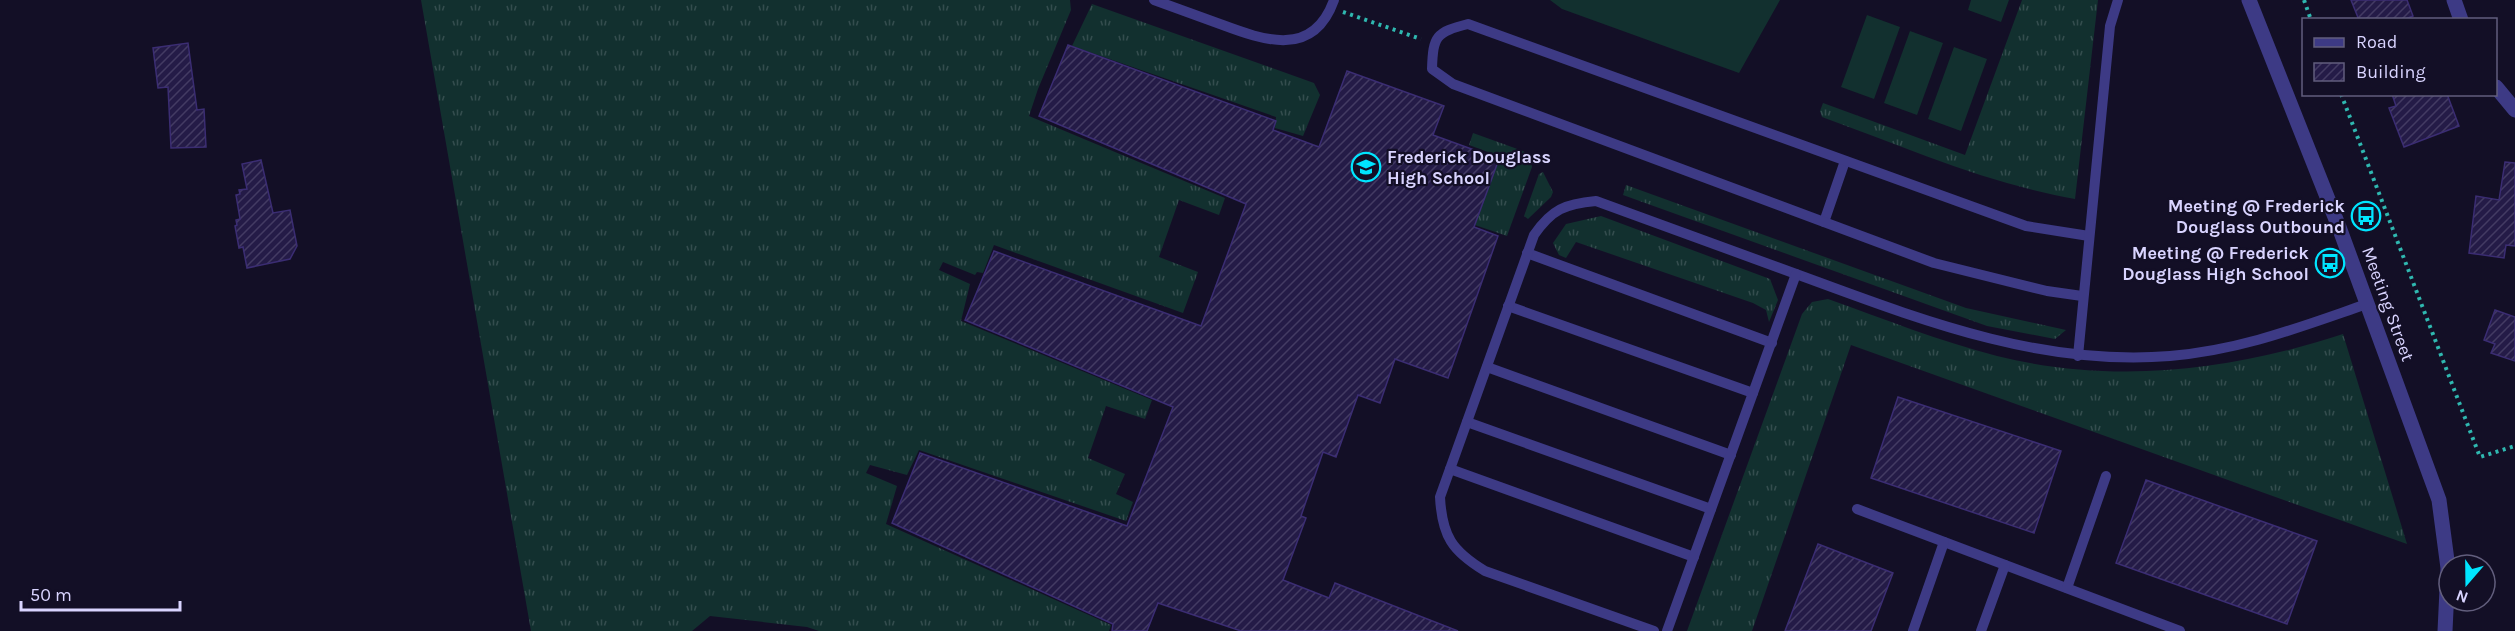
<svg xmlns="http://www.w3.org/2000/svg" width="2515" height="631" viewBox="0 0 2515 631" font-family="Karla,sans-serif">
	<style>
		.grass { fill: url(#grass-tufts) }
		.pitch { fill: #12302f }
		.building { fill: url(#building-hatch); stroke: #3b2d73; stroke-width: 1.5 }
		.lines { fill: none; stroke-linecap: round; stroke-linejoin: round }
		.path { stroke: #2fb8b0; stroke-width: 4; stroke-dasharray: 3 4.5; stroke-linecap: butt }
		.lane { stroke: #3d3a85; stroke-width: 10 }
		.street { stroke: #3d3a85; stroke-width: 15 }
		.labels { text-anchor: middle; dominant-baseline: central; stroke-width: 4.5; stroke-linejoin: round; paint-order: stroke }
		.poi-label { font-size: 18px; font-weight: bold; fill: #d9d4ff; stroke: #130f26; text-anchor: end }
		.street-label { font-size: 18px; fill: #d9d4ff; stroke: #130f26 }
	</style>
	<defs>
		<pattern id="grass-tufts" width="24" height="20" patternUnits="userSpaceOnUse" patternTransform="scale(1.5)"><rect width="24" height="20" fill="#12302f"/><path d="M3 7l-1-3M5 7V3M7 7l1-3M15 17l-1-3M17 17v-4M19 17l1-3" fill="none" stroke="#344d4e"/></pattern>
		<pattern id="building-hatch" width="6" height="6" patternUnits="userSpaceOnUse" patternTransform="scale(1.5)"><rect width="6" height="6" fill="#241b47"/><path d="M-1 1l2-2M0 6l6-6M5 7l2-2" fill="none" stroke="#433b63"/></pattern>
	</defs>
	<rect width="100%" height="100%" fill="#130f26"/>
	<g class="grass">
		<polygon points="421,0 1070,0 1071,10 1038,89 1029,116 1225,198 1219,215 1179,200 1159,257 1198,272 1183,313 994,245 983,273 977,272 975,275 943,262 939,270 970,284 961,321 1152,400 1145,419 1106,406 1088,458 1125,474 1116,494 1133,502 1126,521 919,450 907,475 870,465 866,473 897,486 886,524 1111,625 1109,631 819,631 807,627 710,616 692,631 531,631"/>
		<path d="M 2022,0 L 2098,0 L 2075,199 C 1988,184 1905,147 1822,117 L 1820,111 L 1823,103 L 1965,155 Z"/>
		<polygon points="1092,4 1314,83 1320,95 1303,136 1275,128 1276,117 1072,46"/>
		<polygon points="1473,133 1523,151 1530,156 1532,167 1507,236 1475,225 1499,156 1469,145"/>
		<polygon points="1543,172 1553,192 1551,197 1528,219 1524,216 1539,174"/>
		<polygon points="1626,185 1966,308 2066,330 2055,339 1987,326 1623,195"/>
		<polygon points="1601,216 1770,279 1778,300 1769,322 1766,310 1753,303 1576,242 1566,258 1559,255 1553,243 1566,224"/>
		<path d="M 1828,299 C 1884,319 1939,341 1997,356 C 2113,385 2231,371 2343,334 L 2407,544 L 1851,345 L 1752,631 L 1687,631 L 1802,314 L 1812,302 Z"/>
	</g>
	<g class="pitch">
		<polygon points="1550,0 1780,0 1739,73 1562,9"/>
		<polygon points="1971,0 2009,0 2001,22 1968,10"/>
		<polygon points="1867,15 1900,27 1874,99 1841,87"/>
		<polygon points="1910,31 1943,43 1917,115 1884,103"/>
		<polygon points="1954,47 1987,59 1961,131 1928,119"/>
	</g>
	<g class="building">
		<polygon points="2351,0 2407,0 2413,16 2403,20 2359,20"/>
		<polygon points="188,43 197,110 204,109 206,147 171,148 168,87 158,88 153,48"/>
		<polygon points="1068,45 1276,121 1273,130 1319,147 1347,71 1444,106 1433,135 1499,159 1474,227 1498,236 1448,378 1395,359 1380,403 1358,395 1336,457 1323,452 1301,516 1306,518 1283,580 1329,598 1335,583 1458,631 1241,631 1158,603 1147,631 1112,631 1113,624 892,523 920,453 1127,526 1173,407 965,320 994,251 1201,326 1246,204 1039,116"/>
		<polygon points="2392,94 2447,94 2459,126 2404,147 2389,108 2396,106"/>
		<polygon points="261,160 273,213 290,210 297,246 290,259 247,268 243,247 239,248 235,226 237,225 236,220 240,219 236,195 240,194 239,190 247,189 242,164"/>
		<polygon points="2505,162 2515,163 2515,246 2506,245 2504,258 2469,253 2476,196 2499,200"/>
		<polygon points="2495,310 2515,317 2515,361 2491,353 2495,344 2484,340"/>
		<polygon points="1898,397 2061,451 2034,533 1871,478"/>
		<polygon points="2146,480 2317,541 2287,624 2116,563"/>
		<polygon points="1818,544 1893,573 1871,631 1785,631"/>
	</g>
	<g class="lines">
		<g class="path">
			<polyline points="2304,0 2311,20"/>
			<polyline points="1343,12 1421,39"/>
			<polyline points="2341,94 2480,457 2515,446"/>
		</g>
		<g class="lane">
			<path d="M 1154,0 C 1176,8 1198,16 1220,24 C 1263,40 1313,59 1334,0"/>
			<polyline points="1824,222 1845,161"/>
			<polyline points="1527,253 1772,343"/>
			<path d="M 2082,296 L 2047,291 L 1934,263 L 1453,84 L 1432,69 C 1433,36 1436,32 1468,24 L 2026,226 L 2089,236"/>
			<polyline points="1508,306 1753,393"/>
			<polyline points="2078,356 2110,26 2118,0"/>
			<polyline points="1487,367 1731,455"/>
			<polyline points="1467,422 1711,509"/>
			<polyline points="1450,469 1694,557"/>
			<polyline points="1857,509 2180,631"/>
			<polyline points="2067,588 2106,476"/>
			<path d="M 1654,631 L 1485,571 C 1452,551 1442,536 1440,497 L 1534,235 C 1552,209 1565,204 1596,201 C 1670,228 1744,255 1818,282 C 1932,324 2046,366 2170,356 C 2242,350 2300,327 2367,304"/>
			<polyline points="1667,631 1796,274"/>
			<polyline points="1913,631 1944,542"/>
			<polyline points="1981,631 2005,565"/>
		</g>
		<g class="street">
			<polyline points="2249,0 2339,227 2439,500 2448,568 2445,631"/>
			<polyline points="2454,0 2461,20"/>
			<polyline points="2496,87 2515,110"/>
		</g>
	</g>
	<defs>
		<g id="school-ring" transform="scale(1.5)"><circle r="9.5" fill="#130f26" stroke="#00e5ff" stroke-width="1.5"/><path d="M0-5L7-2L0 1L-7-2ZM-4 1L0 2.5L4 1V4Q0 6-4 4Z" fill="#00e5ff"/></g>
		<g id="bus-ring" transform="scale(1.5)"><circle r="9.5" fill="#130f26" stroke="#00e5ff" stroke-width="1.5"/><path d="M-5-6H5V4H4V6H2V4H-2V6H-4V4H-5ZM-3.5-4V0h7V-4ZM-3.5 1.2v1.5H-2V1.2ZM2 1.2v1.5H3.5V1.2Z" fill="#00e5ff"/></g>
	</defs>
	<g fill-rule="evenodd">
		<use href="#school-ring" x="1366" y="167"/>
		<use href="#bus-ring" x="2366" y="216"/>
		<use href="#bus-ring" x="2330" y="263"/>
	</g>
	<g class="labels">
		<g class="poi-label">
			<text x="1387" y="157" text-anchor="start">Frederick Douglass<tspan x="1387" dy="21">High School</tspan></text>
			<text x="2345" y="206">Meeting @ Frederick<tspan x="2345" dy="21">Douglass Outbound</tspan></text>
			<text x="2309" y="253">Meeting @ Frederick<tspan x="2309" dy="21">Douglass High School</tspan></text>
		</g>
		<g class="street-label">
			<text transform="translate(2388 304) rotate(70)">Meeting Street</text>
		</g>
	</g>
	<rect x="2302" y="18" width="195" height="78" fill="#130f26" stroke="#625e7d" stroke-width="1.5"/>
	<rect x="2314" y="38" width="30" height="9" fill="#3d3a85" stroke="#625e7d" stroke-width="1.5"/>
	<text x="2356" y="48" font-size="18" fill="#d9d4ff">Road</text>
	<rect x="2314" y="63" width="30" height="18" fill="url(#building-hatch)" stroke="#625e7d" stroke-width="1.5"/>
	<text x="2356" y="78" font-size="18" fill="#d9d4ff">Building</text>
	<g transform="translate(2467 583) rotate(200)"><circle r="28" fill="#130f26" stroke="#625e7d" stroke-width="1.5"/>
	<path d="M0-4.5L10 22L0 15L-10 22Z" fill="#00e5ff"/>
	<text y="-9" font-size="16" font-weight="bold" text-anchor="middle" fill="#d9d4ff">N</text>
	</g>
	<path d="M21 601v9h159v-9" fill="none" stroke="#d9d4ff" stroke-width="3"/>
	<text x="30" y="601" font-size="18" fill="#d9d4ff" stroke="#130f26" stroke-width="4.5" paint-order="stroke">50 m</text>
</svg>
